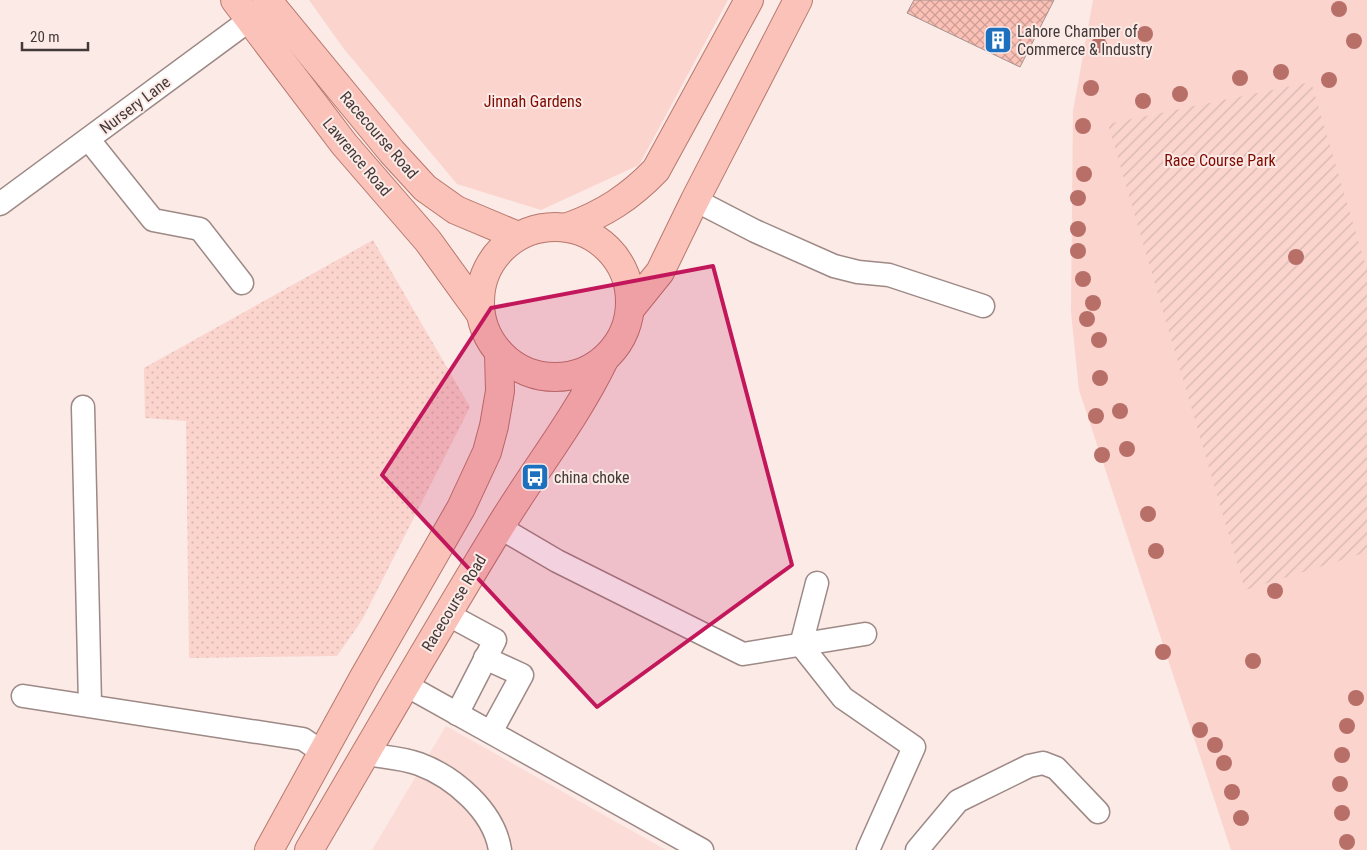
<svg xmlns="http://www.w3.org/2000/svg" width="1367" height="850" viewBox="0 0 1367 850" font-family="'Roboto Condensed',sans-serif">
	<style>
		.built { fill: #fbdcd7 }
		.grass { fill: url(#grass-dots) }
		.park { fill: #fad4cd }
		.garden { fill: url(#garden-furrows) }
		.building { fill: url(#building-cross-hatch); stroke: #a5918d }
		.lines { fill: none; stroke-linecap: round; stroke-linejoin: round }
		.minor-casing { stroke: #9d8985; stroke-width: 25 }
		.major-casing { stroke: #b7786d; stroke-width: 30 }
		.minor { stroke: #fff; stroke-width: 22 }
		.major { stroke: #fac2b8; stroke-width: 28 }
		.tree { fill: #b76f68 }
		.marked { fill: #c2185b; fill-opacity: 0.2; stroke: #c2185b; stroke-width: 4; stroke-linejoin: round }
		.labels { text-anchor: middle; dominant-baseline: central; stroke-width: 4; stroke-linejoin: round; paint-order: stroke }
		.poi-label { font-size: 16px; fill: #423a38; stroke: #fceae7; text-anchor: start }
		.park-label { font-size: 16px; fill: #7e0a01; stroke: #fceae7 }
		.street-label { font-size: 16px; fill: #423a38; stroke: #fceae7 }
	</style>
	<defs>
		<pattern id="grass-dots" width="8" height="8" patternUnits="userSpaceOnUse" patternTransform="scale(1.25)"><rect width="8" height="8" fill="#fad4cd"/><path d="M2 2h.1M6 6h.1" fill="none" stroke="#d8b7b1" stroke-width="1.8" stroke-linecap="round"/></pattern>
		<pattern id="garden-furrows" width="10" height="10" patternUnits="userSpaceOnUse" patternTransform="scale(1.25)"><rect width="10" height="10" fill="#fad4cd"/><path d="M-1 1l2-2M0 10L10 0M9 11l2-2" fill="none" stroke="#d8b7b1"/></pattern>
		<pattern id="building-cross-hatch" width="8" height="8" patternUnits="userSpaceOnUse" patternTransform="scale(1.25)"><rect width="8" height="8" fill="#fcc1b6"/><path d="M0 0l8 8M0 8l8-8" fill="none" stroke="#ce9e95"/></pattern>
	</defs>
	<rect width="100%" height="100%" fill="#fceae7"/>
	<polygon class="built" points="446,726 666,850 372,850"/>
	<polygon class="grass" points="373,240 470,407 362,620 337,656 189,658 186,421 145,418 144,368"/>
	<g class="park">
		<polygon points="309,0 728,0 639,165 541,210 457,184 344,49"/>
		<polygon points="1093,0 1367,0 1367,850 1231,850 1079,390 1071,312 1073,111"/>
	</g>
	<polygon class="garden" points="1311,82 1367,270 1367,552 1245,590 1108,124"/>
	<polygon class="building" points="914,0 1054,0 1020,67 907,13"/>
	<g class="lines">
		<g class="minor-casing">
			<g id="minor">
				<polyline points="89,140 153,220 200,229 242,283"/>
				<polyline points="695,200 755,231 834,266 858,272 889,275 983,306"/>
				<polyline points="0,204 263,10"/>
				<polyline points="83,407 90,704"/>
				<polyline points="499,527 557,561 743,654 865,634"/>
				<polyline points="817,583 801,645 843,698 914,747 868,850"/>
				<polyline points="447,614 495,640 457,714"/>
				<polyline points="485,658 522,675 491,732"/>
				<polyline points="404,684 702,850"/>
				<polyline points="23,696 303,739 322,752"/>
				<path d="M 366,754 C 383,757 403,758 419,764 C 454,777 494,811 500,850"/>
				<polyline points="917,850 958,801 1029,766 1043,763 1056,768 1098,812"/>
			</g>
		</g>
		<g class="major-casing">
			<g id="major">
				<polyline points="235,0 344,144 428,241 480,313"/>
				<polyline points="267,0 392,152 425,188 456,210 518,236"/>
				<circle cx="555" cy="302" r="75"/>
				<path d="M 568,227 C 604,214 630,197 656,170 L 749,0"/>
				<polyline points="631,308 660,272 695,200 798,0"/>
				<polyline points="269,850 364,677 461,508 487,452 494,426 500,391 499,354"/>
				<path d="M 309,850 C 372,743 433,636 498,530 C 532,473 575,420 604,360"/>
			</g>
		</g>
		<use href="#minor" class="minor"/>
		<use href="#major" class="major"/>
	</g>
	<g class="tree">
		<circle cx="1339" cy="9" r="8"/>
		<circle cx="1145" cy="34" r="8"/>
		<circle cx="1354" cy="41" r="8"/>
		<circle cx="1099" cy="45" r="8"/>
		<circle cx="1281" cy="72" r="8"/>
		<circle cx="1240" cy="78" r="8"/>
		<circle cx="1329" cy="80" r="8"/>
		<circle cx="1091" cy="88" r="8"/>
		<circle cx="1180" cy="94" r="8"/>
		<circle cx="1143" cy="101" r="8"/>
		<circle cx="1083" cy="126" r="8"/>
		<circle cx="1084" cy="174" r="8"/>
		<circle cx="1078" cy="198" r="8"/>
		<circle cx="1078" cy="229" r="8"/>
		<circle cx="1078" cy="251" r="8"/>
		<circle cx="1296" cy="257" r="8"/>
		<circle cx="1083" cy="279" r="8"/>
		<circle cx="1093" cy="303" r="8"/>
		<circle cx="1087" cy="319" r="8"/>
		<circle cx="1099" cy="340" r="8"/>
		<circle cx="1100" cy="378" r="8"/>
		<circle cx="1120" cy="411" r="8"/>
		<circle cx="1096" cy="416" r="8"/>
		<circle cx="1127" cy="449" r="8"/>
		<circle cx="1102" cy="455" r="8"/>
		<circle cx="1148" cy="514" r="8"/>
		<circle cx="1156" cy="551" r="8"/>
		<circle cx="1275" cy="591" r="8"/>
		<circle cx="1163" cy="652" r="8"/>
		<circle cx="1253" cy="661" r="8"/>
		<circle cx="1356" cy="698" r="8"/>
		<circle cx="1347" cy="726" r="8"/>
		<circle cx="1200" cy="730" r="8"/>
		<circle cx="1215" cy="745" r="8"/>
		<circle cx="1342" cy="755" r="8"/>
		<circle cx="1224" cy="763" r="8"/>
		<circle cx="1340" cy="784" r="8"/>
		<circle cx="1232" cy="792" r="8"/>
		<circle cx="1342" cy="813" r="8"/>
		<circle cx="1241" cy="818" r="8"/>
		<circle cx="1347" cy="842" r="8"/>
	</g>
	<path class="marked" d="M 713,266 L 792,565 L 597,707 L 382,475 L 491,308 Z"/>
	<defs>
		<g id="building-square" transform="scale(1.4375)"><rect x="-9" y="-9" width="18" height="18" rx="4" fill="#1d70be" stroke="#fceae7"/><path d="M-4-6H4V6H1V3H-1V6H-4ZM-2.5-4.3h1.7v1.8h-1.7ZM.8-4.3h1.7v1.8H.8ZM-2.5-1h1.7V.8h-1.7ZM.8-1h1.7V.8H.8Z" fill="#fff"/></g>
		<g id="bus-square" transform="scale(1.4375)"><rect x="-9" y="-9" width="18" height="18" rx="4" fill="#1d70be" stroke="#fceae7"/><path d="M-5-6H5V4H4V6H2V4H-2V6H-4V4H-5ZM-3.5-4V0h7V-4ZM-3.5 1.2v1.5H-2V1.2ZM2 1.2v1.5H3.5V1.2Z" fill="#fff"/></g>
	</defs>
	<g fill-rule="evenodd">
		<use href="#building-square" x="998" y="40"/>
		<use href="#bus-square" x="535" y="477"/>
	</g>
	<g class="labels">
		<g class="poi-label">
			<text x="1017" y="31">Lahore Chamber of<tspan x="1017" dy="18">Commerce &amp; Industry</tspan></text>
			<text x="554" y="477">china choke</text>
		</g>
		<g class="park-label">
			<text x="533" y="101">Jinnah Gardens</text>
			<text x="1220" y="160">Race Course Park</text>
		</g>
		<g class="street-label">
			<text transform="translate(135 105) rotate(-37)">Nursery Lane</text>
			<text transform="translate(379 135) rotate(49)">Racecourse Road</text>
			<text transform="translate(357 157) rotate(50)">Lawrence Road</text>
			<text transform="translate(454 603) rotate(-59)">Racecourse Road</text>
		</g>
	</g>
	<path d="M22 42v8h66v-8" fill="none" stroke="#423a38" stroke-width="2.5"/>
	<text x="30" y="42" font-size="15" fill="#423a38" stroke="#fceae7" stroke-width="4" paint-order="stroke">20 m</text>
</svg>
